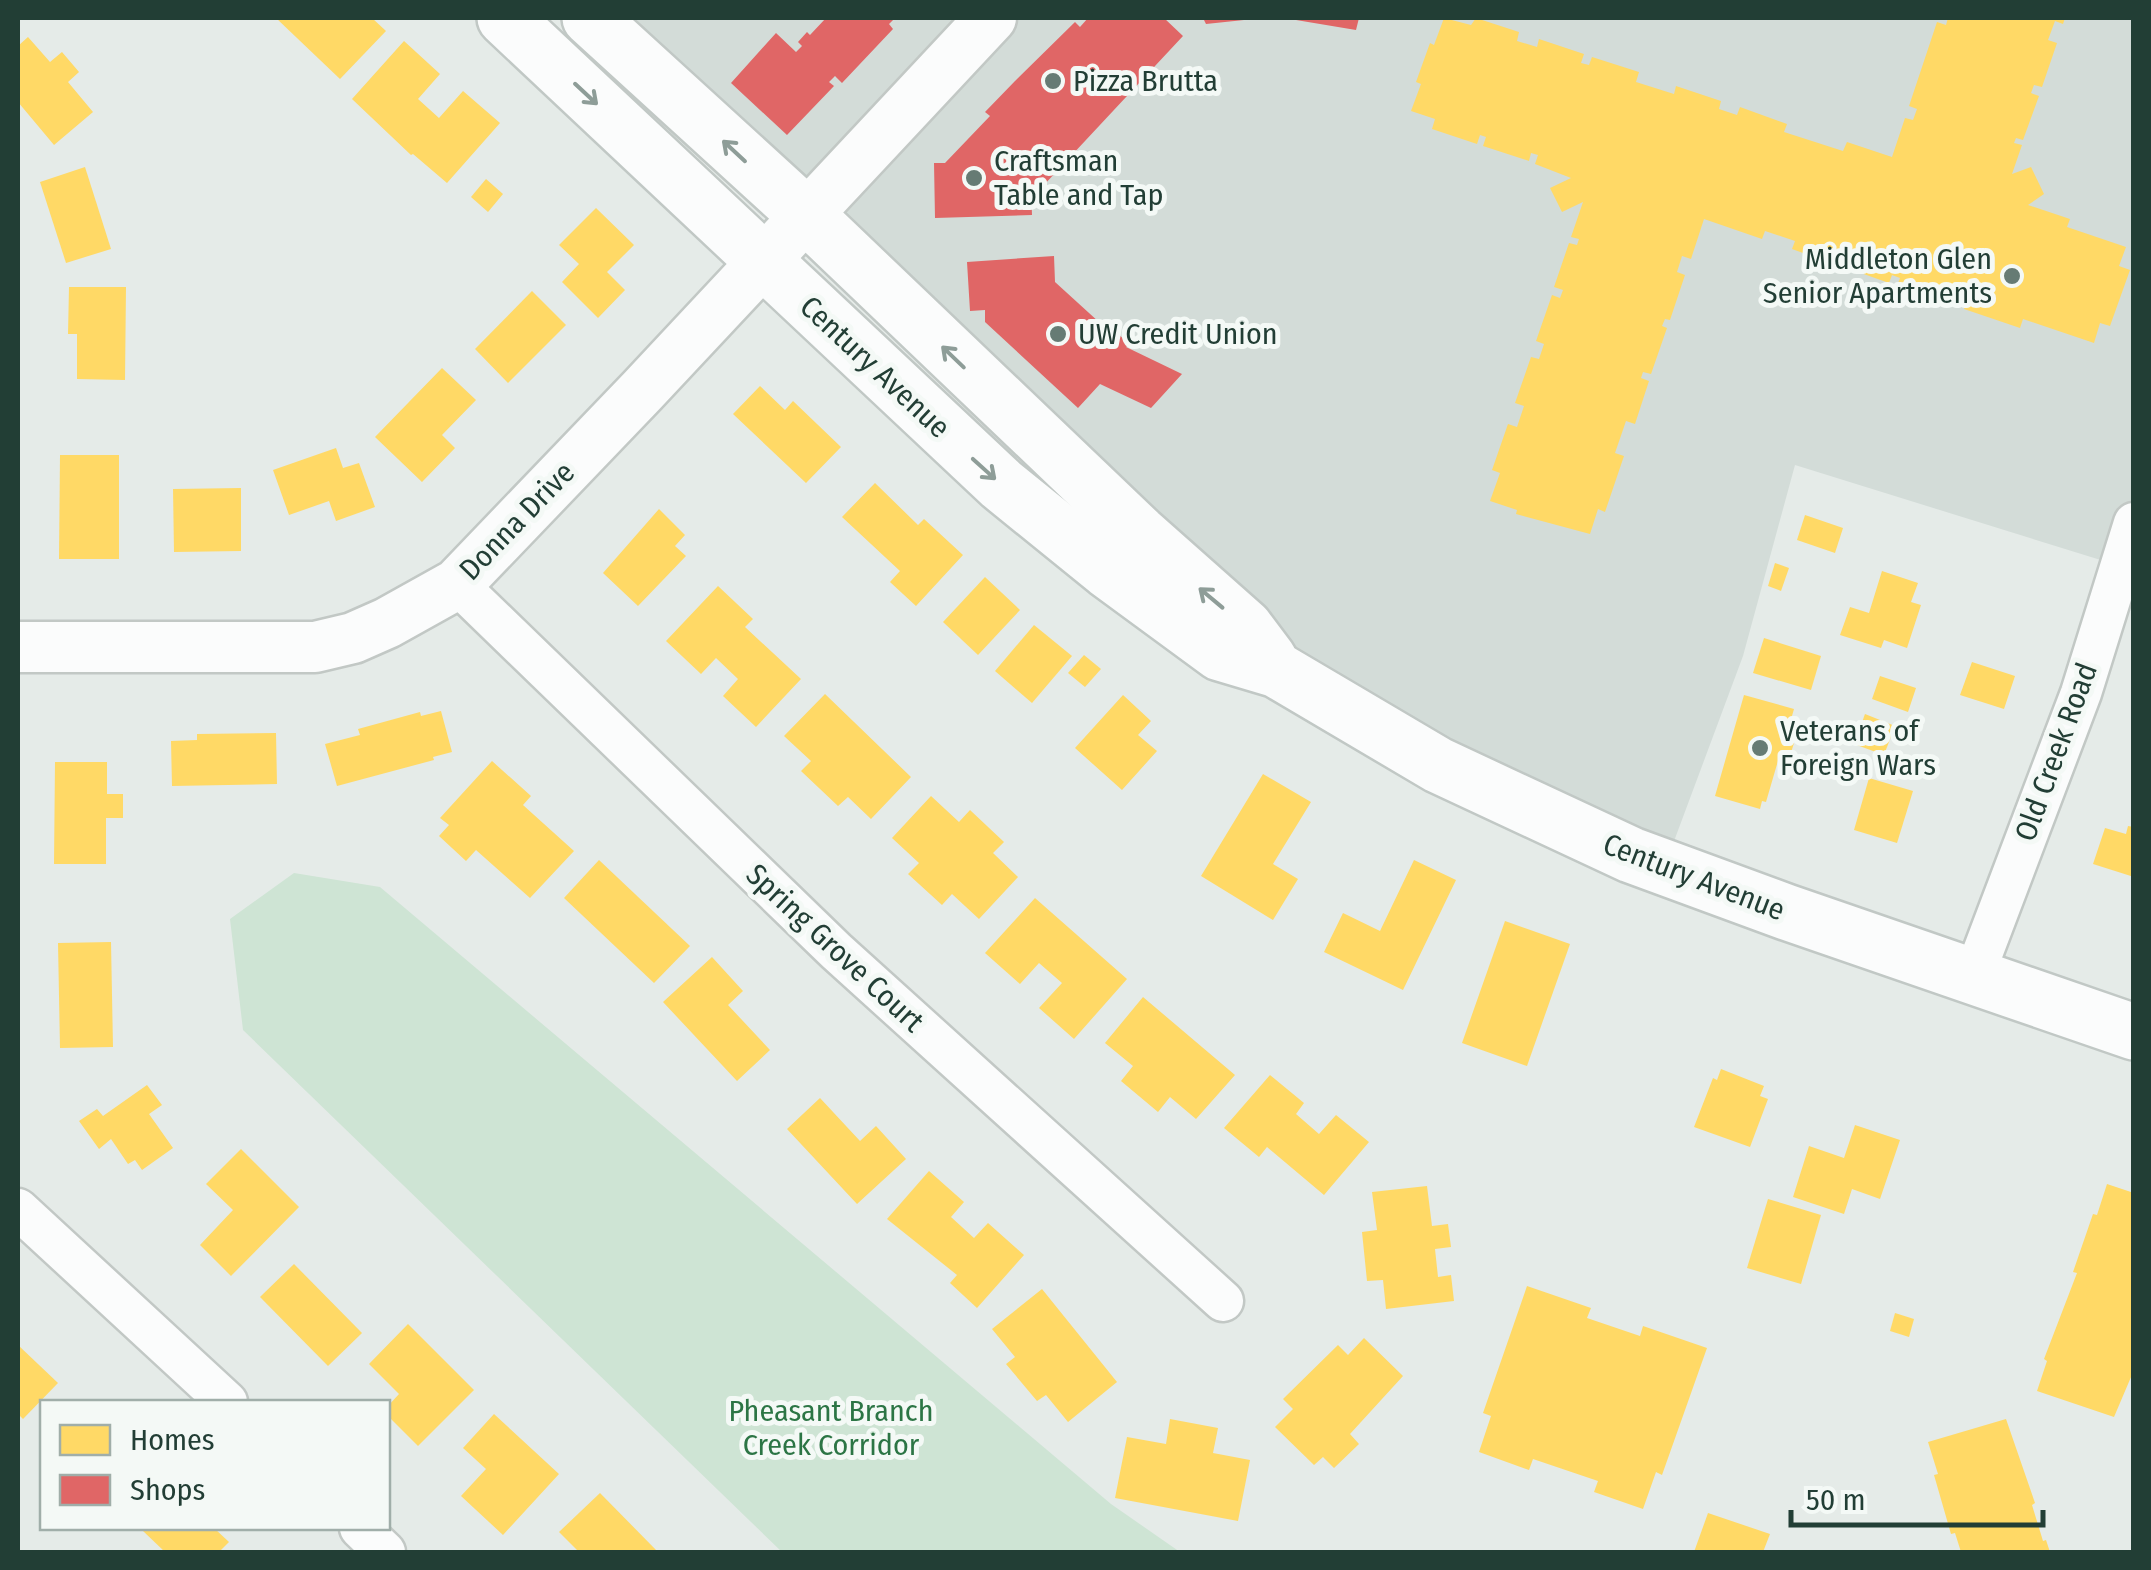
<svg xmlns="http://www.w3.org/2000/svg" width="2151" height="1570" viewBox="0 0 2151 1570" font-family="'Fira Sans Condensed',sans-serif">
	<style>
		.built { fill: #d3dcd8 }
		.green { fill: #cee4d4 }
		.homes { fill: #ffd966 }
		.shops { fill: #e06666 }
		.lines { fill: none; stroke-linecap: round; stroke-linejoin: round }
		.minor-casing { stroke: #c2c8c5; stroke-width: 45 }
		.tertiary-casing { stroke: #c2c8c5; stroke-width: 55 }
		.secondary-casing { stroke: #c1c8c5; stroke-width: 60 }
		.minor { stroke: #fbfcfc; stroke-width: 40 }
		.tertiary { stroke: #fbfcfc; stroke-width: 50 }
		.secondary { stroke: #fbfcfc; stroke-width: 55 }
		.oneway { stroke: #8e9d98 }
		.poi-dot { fill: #667b74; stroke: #f4f9f6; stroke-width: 4 }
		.labels { text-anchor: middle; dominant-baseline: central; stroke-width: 10; stroke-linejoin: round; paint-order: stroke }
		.poi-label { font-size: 30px; fill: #223e35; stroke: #f4f9f6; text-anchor: start }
		.street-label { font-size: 30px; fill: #223e35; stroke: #f4f9f6 }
		.park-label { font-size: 30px; fill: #2c7545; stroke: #f4f9f6 }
	</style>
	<rect width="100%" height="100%" fill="#e5ebe8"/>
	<polygon class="built" points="590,18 2133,18 2134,523 2120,566 1795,465 1743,656 1664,868 1375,730"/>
	<polygon class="green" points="294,873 380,887 1111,1504 1180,1552 782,1552 243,1030 230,919"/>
	<g class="homes">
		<polygon points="276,18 372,18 386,31 340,79"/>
		<polygon points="1444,18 1471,25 1476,18 1519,32 1517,41 1537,47 1539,39 1584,54 1581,63 1589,65 1592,57 1639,72 1636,82 1674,94 1676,86 1721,101 1719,109 1737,115 1740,107 1787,124 1784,132 1843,151 1847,142 1892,157 1905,118 1913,120 1917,109 1909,106 1937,22 1946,25 1948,18 2065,18 2063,24 2055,21 2048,40 2057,43 2042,87 2034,85 2031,93 2039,96 2023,140 2016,138 2014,143 2022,145 2012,174 2031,167 2044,194 2028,205 2070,219 2067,227 2126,247 2119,266 2130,270 2110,326 2100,323 2094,343 2023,319 2020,328 1964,309 1968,300 1946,293 1943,301 1897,286 1900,278 1892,275 1889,283 1844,267 1847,259 1839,256 1836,265 1792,249 1795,241 1765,231 1762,239 1704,219 1691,259 1682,256 1677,272 1685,275 1670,320 1665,319 1662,326 1667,328 1651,374 1643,372 1641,378 1649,381 1635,424 1626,421 1615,453 1624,456 1605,512 1598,509 1590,534 1516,514 1517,510 1490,501 1500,473 1492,470 1508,424 1517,427 1524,406 1515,403 1531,357 1539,359 1544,344 1536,341 1552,295 1560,298 1563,290 1554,287 1569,243 1577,245 1579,239 1571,237 1583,202 1562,212 1550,188 1571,178 1535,164 1538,155 1531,153 1529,161 1483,146 1486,137 1480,135 1477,144 1432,129 1435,119 1411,111 1421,84 1416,82 1430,43 1434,45"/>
		<polygon points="28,37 50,62 62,52 79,72 68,82 93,112 54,145 18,102 18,46"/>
		<polygon points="404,41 440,74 418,99 439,118 463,91 500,123 447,183 413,154 411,155 352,99"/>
		<polygon points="85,167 111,249 66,263 40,182"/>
		<polygon points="486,179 503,194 488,212 471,197"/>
		<polygon points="596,208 634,245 607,272 625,290 598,318 562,282 579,264 559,245"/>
		<polygon points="69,287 126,287 125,380 77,379 77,334 68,334"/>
		<polygon points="532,291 566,325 508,383 475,349"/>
		<polygon points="442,368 476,400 442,435 455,448 422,482 375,437"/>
		<polygon points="760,386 785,410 793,401 841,447 806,483 733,414"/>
		<polygon points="336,448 343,468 359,463 375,507 336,521 329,501 289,515 273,470"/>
		<polygon points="60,455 119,455 119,559 59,559"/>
		<polygon points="875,483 918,525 924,519 963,555 916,606 890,582 900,571 842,517"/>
		<polygon points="241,488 241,551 174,552 173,489"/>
		<polygon points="659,509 685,535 675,546 686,556 638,606 603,573"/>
		<polygon points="1805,515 1843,528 1835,553 1797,540"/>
		<polygon points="1775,563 1789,568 1781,591 1768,586"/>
		<polygon points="1882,571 1918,583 1911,602 1921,605 1907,648 1884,640 1881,648 1840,635 1850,607 1869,613"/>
		<polygon points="985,577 1020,610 978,655 943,622"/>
		<polygon points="718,586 753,619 745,627 801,679 756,727 723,696 738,679 716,658 701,674 666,641"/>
		<polygon points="1034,625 1072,656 1032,703 995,671"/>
		<polygon points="1764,638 1821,656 1811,690 1753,673"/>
		<polygon points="1084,655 1101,669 1085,687 1068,673"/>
		<polygon points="1972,662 2015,676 2004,709 1960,695"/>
		<polygon points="1880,676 1916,688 1908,712 1872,699"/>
		<polygon points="825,694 911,777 871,819 848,797 838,806 801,771 811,761 784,736"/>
		<polygon points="1123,695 1151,721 1138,735 1157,751 1122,790 1075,748"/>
		<polygon points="1744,695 1794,709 1785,740 1794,743 1790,756 1780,754 1766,802 1762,801 1760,809 1715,796"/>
		<polygon points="441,711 452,752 433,757 434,760 337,786 325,744 360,735 358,729 420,712 421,716"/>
		<polygon points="1865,714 1895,726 1884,755 1854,744"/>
		<polygon points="276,733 277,784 172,786 171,741 197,740 197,734"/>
		<polygon points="492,761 531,796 523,805 574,851 530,898 476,850 466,861 439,836 449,825 440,818"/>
		<polygon points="55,762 107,762 107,794 123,794 123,818 106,818 106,864 54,864"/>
		<polygon points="1263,774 1311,802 1273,864 1298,879 1273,920 1201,876"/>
		<polygon points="1869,778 1913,791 1897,843 1854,830"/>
		<polygon points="931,796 959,822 970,810 1004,842 993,853 1018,877 979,919 952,894 942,905 908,874 919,863 892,838"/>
		<polygon points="2128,826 2134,827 2134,877 2093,864 2105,828 2126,834"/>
		<polygon points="599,860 690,946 654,983 564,898"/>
		<polygon points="1414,860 1456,880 1403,990 1324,952 1343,913 1380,931"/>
		<polygon points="1035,898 1127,979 1074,1039 1039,1008 1062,983 1039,963 1020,984 985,953"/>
		<polygon points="1505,921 1570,944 1527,1066 1462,1043"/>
		<polygon points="111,942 113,1047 60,1048 58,943"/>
		<polygon points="712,957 743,991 728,1005 770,1050 737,1081 663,1002"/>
		<polygon points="1143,997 1235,1075 1196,1119 1170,1097 1158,1112 1121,1081 1133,1066 1105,1043"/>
		<polygon points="1721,1069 1764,1086 1760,1096 1768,1099 1750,1147 1694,1127 1713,1078 1717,1080"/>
		<polygon points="1270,1075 1304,1103 1296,1114 1319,1134 1336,1115 1369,1142 1324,1195 1267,1147 1259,1157 1224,1128"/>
		<polygon points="147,1085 162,1105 149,1114 173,1148 142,1170 135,1160 128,1164 111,1139 99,1149 79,1121 97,1109 103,1116"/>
		<polygon points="820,1098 860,1141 876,1126 906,1159 857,1204 787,1129"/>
		<polygon points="1855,1125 1900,1140 1880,1199 1852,1189 1844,1214 1793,1197 1809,1146 1844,1158"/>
		<polygon points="241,1149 299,1207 231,1276 200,1245 233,1210 206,1184"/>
		<polygon points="929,1171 964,1202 951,1217 974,1238 988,1223 1024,1255 977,1308 950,1283 957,1275 887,1219"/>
		<polygon points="2107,1184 2134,1193 2134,1370 2114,1417 2037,1391 2047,1361 2044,1359 2077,1273 2073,1272 2093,1214 2097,1215"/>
		<polygon points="1427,1186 1432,1226 1448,1224 1451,1247 1435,1249 1438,1277 1451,1275 1454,1301 1386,1309 1383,1280 1367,1281 1362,1232 1377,1230 1372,1192"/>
		<polygon points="1768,1199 1821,1215 1801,1284 1747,1268"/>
		<polygon points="294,1264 362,1333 328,1366 260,1297"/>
		<polygon points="1527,1286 1591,1308 1587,1318 1640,1336 1643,1326 1707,1348 1662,1475 1656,1472 1643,1509 1594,1492 1598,1481 1533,1459 1529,1470 1479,1452 1491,1416 1483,1413"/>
		<polygon points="1042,1289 1117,1382 1068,1422 1046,1395 1037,1401 1006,1364 1015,1357 992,1329"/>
		<polygon points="1895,1313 1914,1319 1909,1337 1890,1331"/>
		<polygon points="408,1324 474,1390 418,1446 388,1416 388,1406 399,1394 369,1364"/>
		<polygon points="1364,1338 1403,1376 1350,1434 1359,1444 1334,1468 1323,1457 1314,1465 1275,1427 1293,1409 1283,1399 1338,1345 1348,1355"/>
		<polygon points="18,1345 58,1383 23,1419 18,1414"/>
		<polygon points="494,1414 559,1474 503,1535 461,1496 486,1469 463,1448"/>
		<polygon points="1170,1419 1218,1428 1213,1453 1250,1460 1238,1521 1115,1498 1127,1437 1166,1444"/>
		<polygon points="2006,1419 2035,1503 2032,1505 2043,1541 2046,1540 2050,1552 1961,1552 1955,1533 1951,1534 1934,1475 1938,1474 1928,1442"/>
		<polygon points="600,1493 658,1552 579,1552 559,1532"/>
		<polygon points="1708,1513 1770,1534 1763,1552 1694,1552"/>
		<polygon points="146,1528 214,1528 229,1542 219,1552 165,1552 143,1531"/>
	</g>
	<g class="shops">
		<polygon points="826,18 895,18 889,24 893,29 842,83 835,76 829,82 834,86 787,135 731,83 776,33 796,52 802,46 798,42 807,32 810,35"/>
		<polygon points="1088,18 1164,18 1183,36 1043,186 1031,186 1032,215 935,218 934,163 945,163 990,116 985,112 1015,81 1075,22 1080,27"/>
		<polygon points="1203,18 1244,18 1244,20 1206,24"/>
		<polygon points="1284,18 1359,18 1356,30"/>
		<polygon points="1054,256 1055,282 1100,323 1103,320 1129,344 1126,347 1182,374 1151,408 1100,384 1078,408 985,322 985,310 970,311 967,262"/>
	</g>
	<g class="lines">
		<g class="minor-casing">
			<g id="minor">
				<polyline points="457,584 836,951 1223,1301"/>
				<polyline points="1973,978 2081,693 2134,523"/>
				<polyline points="18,1209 227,1402"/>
				<polyline points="360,1528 385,1552"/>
			</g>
		</g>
		<g class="tertiary-casing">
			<polyline id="tertiary" points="18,647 315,647 353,638 387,623 457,584 643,390 991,18"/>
		</g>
		<g class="secondary-casing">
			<g id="secondary">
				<polyline points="505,18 1001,484 1107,570 1220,653 1277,670 1438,765 1631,855 1786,912 2134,1032"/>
				<polyline points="590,18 807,216 1139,533 1245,627 1269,659"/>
			</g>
		</g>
		<use href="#minor" class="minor"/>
		<use href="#tertiary" class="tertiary"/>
		<use href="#secondary" class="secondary"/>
	</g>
	<defs><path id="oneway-shaft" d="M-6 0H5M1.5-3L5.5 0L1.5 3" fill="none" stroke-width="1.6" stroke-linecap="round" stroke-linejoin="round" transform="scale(2.5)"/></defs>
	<g class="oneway">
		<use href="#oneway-shaft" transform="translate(586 94) rotate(43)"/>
		<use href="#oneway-shaft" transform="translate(734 151) rotate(-137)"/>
		<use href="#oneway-shaft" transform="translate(953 357) rotate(-136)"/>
		<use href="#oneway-shaft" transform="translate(984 469) rotate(42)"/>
		<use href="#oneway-shaft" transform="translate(1211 598) rotate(-140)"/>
	</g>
	<g class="poi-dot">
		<circle cx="1053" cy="81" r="10"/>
		<circle cx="974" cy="178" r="10"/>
		<circle cx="2012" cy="276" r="10"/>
		<circle cx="1058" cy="334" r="10"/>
		<circle cx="1760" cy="748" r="10"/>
	</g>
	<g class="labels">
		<g class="poi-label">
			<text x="1073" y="81">Pizza Brutta</text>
			<text x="994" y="161">Craftsman<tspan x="994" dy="34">Table and Tap</tspan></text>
			<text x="1992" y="259" text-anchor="end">Middleton Glen<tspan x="1992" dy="34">Senior Apartments</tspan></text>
			<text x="1078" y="334">UW Credit Union</text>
			<text x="1780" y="731">Veterans of<tspan x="1780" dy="34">Foreign Wars</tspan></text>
		</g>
		<g class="street-label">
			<text transform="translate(875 367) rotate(43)">Century Avenue</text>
			<text transform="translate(517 521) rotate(-46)">Donna Drive</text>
			<text transform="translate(2056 752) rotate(-70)">Old Creek Road</text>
			<text transform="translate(1694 877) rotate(21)">Century Avenue</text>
			<text transform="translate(835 948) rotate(43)">Spring Grove Court</text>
		</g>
		<g class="park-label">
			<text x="831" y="1411">Pheasant Branch<tspan x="831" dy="34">Creek Corridor</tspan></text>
		</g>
	</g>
	<rect width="2151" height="1570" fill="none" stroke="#223e35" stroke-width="40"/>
	<rect x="40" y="1400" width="350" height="130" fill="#f4f9f6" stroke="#a0aea9" stroke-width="2.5"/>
	<rect x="60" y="1425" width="50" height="30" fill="#ffd966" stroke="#a0aea9" stroke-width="2.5"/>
	<text x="130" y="1450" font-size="30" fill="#223e35">Homes</text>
	<rect x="60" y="1475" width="50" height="30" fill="#e06666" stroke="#a0aea9" stroke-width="2.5"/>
	<text x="130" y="1500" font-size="30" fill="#223e35">Shops</text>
	<path d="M1791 1510v15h252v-15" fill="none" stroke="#223e35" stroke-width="5"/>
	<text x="1806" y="1510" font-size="30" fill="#223e35" stroke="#f4f9f6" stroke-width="8" paint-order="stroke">50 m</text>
</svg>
